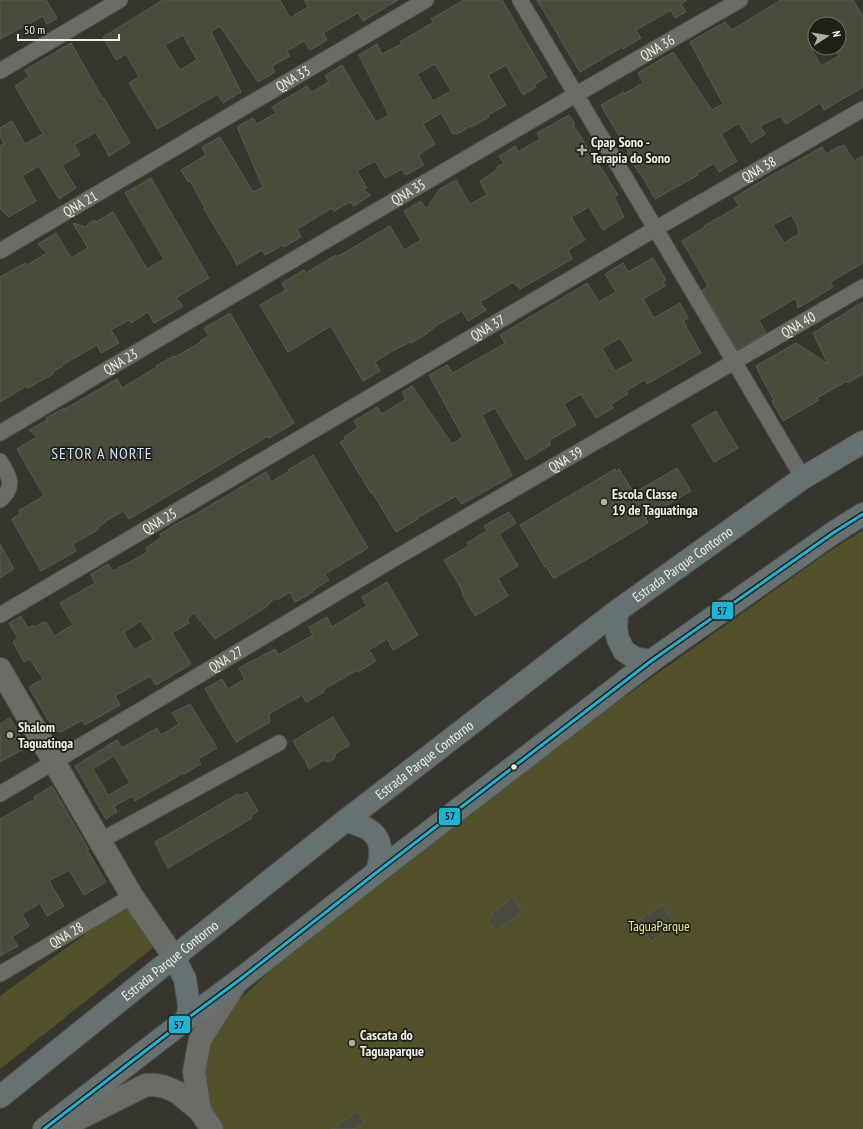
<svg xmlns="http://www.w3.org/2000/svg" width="863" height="1129" viewBox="0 0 863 1129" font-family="'PT Sans Narrow',sans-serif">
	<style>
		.green { fill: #525129 }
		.building { fill: #4b4b3c; stroke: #5b5b55; fill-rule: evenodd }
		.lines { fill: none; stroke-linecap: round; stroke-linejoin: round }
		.street-casing { stroke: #54544c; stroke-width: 17 }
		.secondary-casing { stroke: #54544c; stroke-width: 24 }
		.highway-casing { stroke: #54544c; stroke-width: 24 }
		.street { stroke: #6c6c66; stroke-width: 15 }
		.secondary { stroke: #6c6c66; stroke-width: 22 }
		.highway { stroke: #667172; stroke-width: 22 }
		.bus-1-casing { stroke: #202019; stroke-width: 6 }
		.bus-1 { stroke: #1ab6d8; stroke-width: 3 }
		.poi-dot { fill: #aeaea5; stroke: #202019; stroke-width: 1.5 }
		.bus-dot { fill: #eeeee5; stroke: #202019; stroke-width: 1.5 }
		.labels { text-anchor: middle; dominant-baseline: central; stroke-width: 3.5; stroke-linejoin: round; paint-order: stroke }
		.street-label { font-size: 14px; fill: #eeeee5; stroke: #202019 }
		.poi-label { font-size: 14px; font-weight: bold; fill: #eeeee5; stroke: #202019; text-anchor: start }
		.park-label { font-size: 14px; fill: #e7e58e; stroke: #202019 }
		.quarter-label { font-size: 16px; letter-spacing: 1px; fill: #c9e6f9; stroke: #202019 }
		.line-badge { stroke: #202019; stroke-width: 1.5 }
		.pale-badge-label { font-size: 11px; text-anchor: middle; font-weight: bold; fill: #111 }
	</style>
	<rect width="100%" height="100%" fill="#36362e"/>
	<g class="green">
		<polygon points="863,530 863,1129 213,1129 202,1059 227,1011 280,962 596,717 824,555"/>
		<polygon points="129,902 159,943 0,1069 0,996"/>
	</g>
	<g class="building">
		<polygon points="0,0 46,0 57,18 47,24 43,16 0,39"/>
		<path d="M 163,0 L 280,0 L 290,18 L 308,7 L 304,0 L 398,0 L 363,21 L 358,13 L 323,33 L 327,40 L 310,50 L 304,41 L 287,51 L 290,56 L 272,66 L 275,72 L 258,82 L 220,26 L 211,32 L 241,92 L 223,103 L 218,94 L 157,129 L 129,83 L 139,77 L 126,54 L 116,60 L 103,37 ZM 183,35 L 197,60 L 180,70 L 165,45 Z"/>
		<path d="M 464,0 L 502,0 L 547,77 L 534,85 L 536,87 L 523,95 L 506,65 L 488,75 L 506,105 L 488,115 L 489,117 L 472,127 L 471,126 L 457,134 L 453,134 L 441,113 L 423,124 L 435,144 L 418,155 L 424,165 L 406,175 L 402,169 L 385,178 L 375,161 L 357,171 L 367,188 L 363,190 L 371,195 L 354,206 L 350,202 L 334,211 L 332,208 L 297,229 L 301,237 L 284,247 L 283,245 L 265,255 L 262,250 L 237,265 L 229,250 L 204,209 L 205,208 L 190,181 L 188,182 L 181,170 L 206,155 L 202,147 L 220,137 L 253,192 L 263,187 L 237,127 L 253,118 L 257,124 L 276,113 L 272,107 L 307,86 L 312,92 L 329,82 L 325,76 L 342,65 L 376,122 L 389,115 L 359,55 L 377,44 L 382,54 L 402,44 L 400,42 L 434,22 L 431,19 ZM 435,64 L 451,91 L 433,101 L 417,74 Z"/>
		<polygon points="537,0 687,0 681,4 686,12 675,18 671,10 636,30 641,38 623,49 622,47 580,72"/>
		<path d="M 781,0 L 853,0 L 863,17 L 863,87 L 824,110 L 820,103 L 786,124 L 786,123 L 785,123 L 781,116 L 760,126 L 765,134 L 751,143 L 739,123 L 721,134 L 737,161 L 719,172 L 714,163 L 697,173 L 698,175 L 655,199 L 640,172 L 639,173 L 627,153 L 629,153 L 601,105 L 624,92 L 624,94 L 643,83 L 638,73 L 673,52 L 712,110 L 723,104 L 690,42 L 725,22 L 732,30 ZM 815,24 L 839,24 L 839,48 L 834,48 L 839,56 L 821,66 L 810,46 L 815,43 Z"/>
		<polygon points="71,43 103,99 104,98 130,143 109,156 96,132 74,145 80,155 62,165 76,188 59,199 39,166 22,176 36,201 9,217 0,208 0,146 4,144 0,137 0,128 12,121 25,144 43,134 15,86 29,77 25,70"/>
		<polygon points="569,115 575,124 573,125 583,140 587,147 588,147 618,195 614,197 624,217 603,230 589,207 571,217 585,240 568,250 572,259 520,289 513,282 480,302 486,310 468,321 462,311 439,324 428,332 428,333 411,343 410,342 392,351 375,362 380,371 363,381 331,326 288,352 260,305 286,290 282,283 304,270 306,273 336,255 337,257 390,226 404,250 421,240 404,211 421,201 426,209 440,189 456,180 470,204 487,195 480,181 498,169 497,167 504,163 499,156 515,146 518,152 540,139 537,133"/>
		<path d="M 844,145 L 854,161 L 863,156 L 863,263 L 830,282 L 833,287 L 798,308 L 796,298 L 759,320 L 766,333 L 737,349 L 702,290 L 708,286 L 682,241 L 705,227 L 704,226 L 739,206 L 734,198 L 751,187 L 822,147 L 826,154 L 840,146 L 841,147 ZM 791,215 L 797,225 L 799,234 L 784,243 L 773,225 Z"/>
		<polygon points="151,178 209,278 176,298 183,306 172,313 154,323 148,312 131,323 129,320 111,330 119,343 101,353 97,345 62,365 63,366 54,371 53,374 28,388 27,386 0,402 0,277 25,263 27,265 47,253 38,244 56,233 71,258 88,248 73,223 87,227 88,224 94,220 96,222 113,212 147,269 164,259 125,193"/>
		<path d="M 653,258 L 666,280 L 663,282 L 665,286 L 643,299 L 654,318 L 680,303 L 688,318 L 683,321 L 701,353 L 647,384 L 645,380 L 626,391 L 628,394 L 611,404 L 613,408 L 596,418 L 581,394 L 564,404 L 576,425 L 550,440 L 550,445 L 526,460 L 495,408 L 482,415 L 512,476 L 462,504 L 456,496 L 417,518 L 418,519 L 396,532 L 372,492 L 371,493 L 340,442 L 345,439 L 344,437 L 358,428 L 354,421 L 377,407 L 382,414 L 406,399 L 402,392 L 412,386 L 452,444 L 463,437 L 429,375 L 447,365 L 453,373 L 495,349 L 505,343 L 500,335 L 587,283 L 599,302 L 616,292 L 605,274 L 623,263 L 628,272 ZM 620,338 L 634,361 L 615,371 L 602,348 Z"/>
		<polygon points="863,302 863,374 848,383 847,381 817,398 819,400 783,421 772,401 774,400 760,375 756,366 796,343 828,364 813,333"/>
		<polygon points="230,313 294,423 269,438 268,436 129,519 123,511 106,521 106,522 98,527 99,529 73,544 76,551 41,571 12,520 13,520 12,519 20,514 18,511 44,496 17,449 37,437 29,430 47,420 46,418 64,408 65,409 117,379 122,388 157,367 156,366 174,356 175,357 201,342 200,341 209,336 204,328"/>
		<polygon points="716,411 738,448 714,462 692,425"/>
		<path d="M 313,455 L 368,548 L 325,574 L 329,580 L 312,591 L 313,592 L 295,602 L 290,592 L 277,600 L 275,598 L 265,608 L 255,614 L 215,639 L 194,613 L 187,619 L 189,623 L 172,633 L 191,664 L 156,685 L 150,676 L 115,696 L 120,705 L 85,725 L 82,720 L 61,732 L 54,730 L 29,687 L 43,679 L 30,659 L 24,662 L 13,642 L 18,638 L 9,623 L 21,616 L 28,628 L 34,625 L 35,627 L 43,622 L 44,623 L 46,622 L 54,636 L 73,625 L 60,603 L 95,583 L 91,574 L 108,564 L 113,571 L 148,552 L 146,548 L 162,537 L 160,534 L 178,523 L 196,514 L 266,472 L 271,482 L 289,471 L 288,470 ZM 141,621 L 153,639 L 134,650 L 124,632 Z"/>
		<polygon points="677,468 691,491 645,518 648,522 646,523 646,524 555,578 555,577 553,578 546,566 545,567 520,525 615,469 616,472 619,469 634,493"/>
		<polygon points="509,512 516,523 499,534 518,566 498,578 508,596 475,616 462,594 463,593 458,583 444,560 469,546 467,543 487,531 484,526"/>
		<polygon points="0,544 14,569 0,578"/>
		<polygon points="387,582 418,635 393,650 387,639 369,650 376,661 358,672 357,670 323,690 324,692 306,702 302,695 269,714 270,722 236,742 205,689 222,679 228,689 245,679 239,668 275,649 278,655 290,648 313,635 309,627 327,617 332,627 367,606 362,597"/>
		<path d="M 190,704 L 217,748 L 198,759 L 201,764 L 184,774 L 183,773 L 135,801 L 133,796 L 114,806 L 117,812 L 106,819 L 75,766 L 117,740 L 122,748 L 157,728 L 161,735 L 179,724 L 172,713 ZM 114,756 L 130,783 L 108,795 L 93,769 Z"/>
		<polygon points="333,717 350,745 336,753 334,759 329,762 324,760 309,769 305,759 303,758 293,741"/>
		<polygon points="10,718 27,747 0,762 0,724"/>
		<polygon points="52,786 89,850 87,850 106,882 84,895 69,870 49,881 64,906 47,916 40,903 22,914 29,926 12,937 18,946 0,956 0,819 35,799 34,797"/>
		<polygon points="247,792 258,811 251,816 252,818 168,868 155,842 238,794 239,796"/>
		<polygon points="513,897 523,912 495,931 487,920 493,917 491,914"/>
		<polygon points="662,904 676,924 651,942 637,922"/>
		<polygon points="357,1111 365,1122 356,1129 332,1129"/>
	</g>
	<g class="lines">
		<g class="street-casing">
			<g id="street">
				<polyline points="520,0 803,478"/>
				<polyline points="0,71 120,0"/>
				<path id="s1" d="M 0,251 L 426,0"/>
				<path id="s2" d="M 0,433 C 246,287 492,142 740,0"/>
				<path d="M 0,461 C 9,475 16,487 0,500"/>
				<path id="s3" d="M 0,615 L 655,229 L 863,109"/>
				<path id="s4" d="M 0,794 L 397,557 L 863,287"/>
				<polyline points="100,841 279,743"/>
				<path id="s5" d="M 0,974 L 132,896"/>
			</g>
		</g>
		<g class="secondary-casing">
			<g id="secondary">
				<polyline points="0,669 132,896 174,957"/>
				<polyline points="200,1111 194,1072 200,1040 236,983"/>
				<polyline points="58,1129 146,1085 156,1085 165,1087 177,1092 200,1111 212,1129"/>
			</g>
		</g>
		<g class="highway-casing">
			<g id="highway">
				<polyline points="617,611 616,628 618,639 624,651 635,658 651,661"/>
				<path d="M 345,821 C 377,828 386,840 377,872"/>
				<polyline points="174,957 185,979 189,1005 188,1018"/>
				<path id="s6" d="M 0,1097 L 174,957 L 345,821 L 617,611 L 803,478 L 863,442"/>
				<polyline points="44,1129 188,1018 238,981 377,872 651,661 833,533 863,514"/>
			</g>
		</g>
		<use href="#street" class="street"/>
		<use href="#secondary" class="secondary"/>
		<use href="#highway" class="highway"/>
		<g class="bus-1-casing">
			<polyline id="bus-1" points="44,1129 188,1018 238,981 377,872 651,661 833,533 863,514"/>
		</g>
		<use href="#bus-1" class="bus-1"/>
	</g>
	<g class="poi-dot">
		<path d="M580 144h4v4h4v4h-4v4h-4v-4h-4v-4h4z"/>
		<circle cx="604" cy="502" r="4"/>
		<circle cx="10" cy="735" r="4"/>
		<circle cx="352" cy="1043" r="4"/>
	</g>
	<circle class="bus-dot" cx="514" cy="767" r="3.5"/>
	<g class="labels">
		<g class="street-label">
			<text stroke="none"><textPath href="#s2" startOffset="762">QNA 36</textPath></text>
			<text stroke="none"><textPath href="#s1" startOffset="340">QNA 33</textPath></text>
			<text stroke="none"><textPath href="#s3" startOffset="880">QNA 38</textPath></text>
			<text stroke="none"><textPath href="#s2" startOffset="474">QNA 35</textPath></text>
			<text stroke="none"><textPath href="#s1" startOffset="93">QNA 21</textPath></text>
			<text stroke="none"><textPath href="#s4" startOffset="926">QNA 40</textPath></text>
			<text stroke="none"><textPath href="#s3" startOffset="566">QNA 37</textPath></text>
			<text stroke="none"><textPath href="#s2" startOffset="140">QNA 23</textPath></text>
			<text stroke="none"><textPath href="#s4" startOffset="657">QNA 39</textPath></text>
			<text stroke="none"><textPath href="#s3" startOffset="185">QNA 25</textPath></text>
			<text stroke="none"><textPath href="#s6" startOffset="866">Estrada Parque Contorno</textPath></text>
			<text stroke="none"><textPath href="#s4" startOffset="263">QNA 27</textPath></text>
			<text stroke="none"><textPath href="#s6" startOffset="542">Estrada Parque Contorno</textPath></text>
			<text stroke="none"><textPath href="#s5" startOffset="77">QNA 28</textPath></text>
			<text stroke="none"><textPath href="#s6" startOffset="218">Estrada Parque Contorno</textPath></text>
		</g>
		<g class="poi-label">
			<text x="591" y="142">Cpap Sono -<tspan x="591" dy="16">Terapia do Sono</tspan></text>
			<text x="612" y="494">Escola Classe<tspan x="612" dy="16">19 de Taguatinga</tspan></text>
			<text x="18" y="727">Shalom<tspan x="18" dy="16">Taguatinga</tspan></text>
			<text x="360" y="1035">Cascata do<tspan x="360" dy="16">Taguaparque</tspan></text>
		</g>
		<g class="park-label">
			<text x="659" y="926">TaguaParque</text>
		</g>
		<g class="quarter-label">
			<text x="102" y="453">SETOR A NORTE</text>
		</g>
	</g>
	<g class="line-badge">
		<rect x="711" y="601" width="23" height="19" rx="4" fill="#1ab6d8"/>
		<rect x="438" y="807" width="23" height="19" rx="4" fill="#1ab6d8"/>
		<rect x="168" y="1015" width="23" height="19" rx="4" fill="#1ab6d8"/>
	</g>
	<g class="pale-badge-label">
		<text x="722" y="615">57</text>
		<text x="450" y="820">57</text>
		<text x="179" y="1029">57</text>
	</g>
	<g transform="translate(827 36) rotate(78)"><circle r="19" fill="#202019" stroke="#72726b"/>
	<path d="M0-3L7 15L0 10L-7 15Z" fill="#aeaea5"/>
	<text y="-6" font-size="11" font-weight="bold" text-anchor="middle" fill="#eeeee5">N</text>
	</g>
	<path d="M18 34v6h101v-6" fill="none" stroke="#eeeee5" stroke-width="2"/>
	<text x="24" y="34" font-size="12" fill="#eeeee5" stroke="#202019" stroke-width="3" paint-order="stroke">50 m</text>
</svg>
